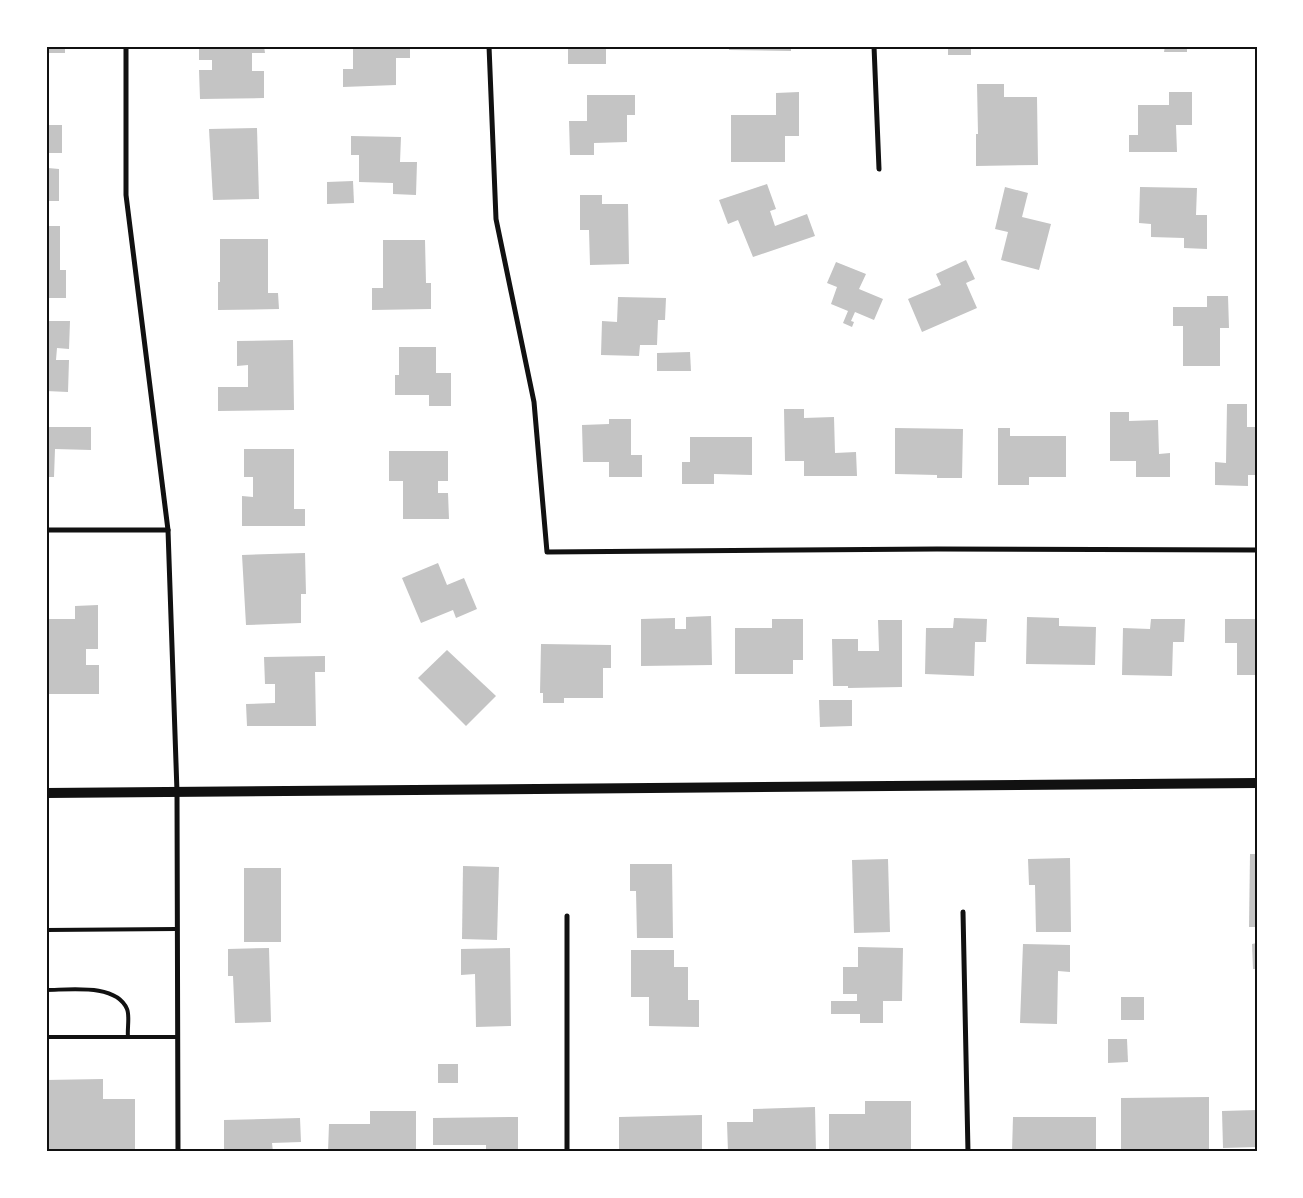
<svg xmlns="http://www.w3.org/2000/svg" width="1303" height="1198" viewBox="0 0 1303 1198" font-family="'IBM Plex Sans',sans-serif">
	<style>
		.building { fill: #c4c4c4 }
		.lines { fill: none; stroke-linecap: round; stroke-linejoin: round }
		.service { stroke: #111; stroke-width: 4 }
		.minor { stroke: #111; stroke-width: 5 }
		.secondary { stroke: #111; stroke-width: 10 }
		.neatline { fill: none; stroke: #111; stroke-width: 2 }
	</style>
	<rect width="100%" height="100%" fill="#fff"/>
	<g class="building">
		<rect x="46" y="46" width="19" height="7"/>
		<polygon points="199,46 264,46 265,53 252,53 252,71 264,71 264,98 200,99 199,70 212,70 212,60 199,60"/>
		<polygon points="353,46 410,46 410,58 396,58 396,85 343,87 343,69 353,69"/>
		<rect x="568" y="46" width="38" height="18"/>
		<polygon points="729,46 791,46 791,51 729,50"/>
		<rect x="948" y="46" width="23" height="9"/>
		<polygon points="1165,46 1187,46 1187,52 1164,52"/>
		<polygon points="977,84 1004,84 1004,97 1037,97 1038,165 976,166 976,134 978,134"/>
		<polygon points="799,92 799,136 785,136 785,162 731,162 731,115 776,115 776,93"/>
		<polygon points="1169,92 1192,92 1192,125 1176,125 1177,152 1129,152 1129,135 1138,135 1138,105 1169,105"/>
		<polygon points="587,95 635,95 635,115 627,115 627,142 594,143 594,155 570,155 569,121 587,121"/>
		<polygon points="46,125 62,125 62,153 49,153 48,168 59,169 59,201 46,201"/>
		<polygon points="257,128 259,199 213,200 209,129"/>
		<polygon points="351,136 401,137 400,162 417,162 416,195 393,194 393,183 359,182 359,155 351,155"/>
		<polygon points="353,181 354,203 327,204 327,182"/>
		<polygon points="767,184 776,209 770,211 775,226 807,214 815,236 753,257 738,220 728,224 719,200"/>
		<polygon points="1005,187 1028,193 1022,217 1051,224 1039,270 1001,260 1008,232 995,229"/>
		<polygon points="1140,187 1197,188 1196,215 1207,215 1207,249 1184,248 1184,238 1151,237 1151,224 1139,223"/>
		<polygon points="580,195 602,195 602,204 628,204 629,264 590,265 589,230 580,230"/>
		<polygon points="46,226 60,226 60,270 66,270 66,298 46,298"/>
		<polygon points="220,239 268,239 268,293 278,293 279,309 218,310 218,282 220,282"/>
		<polygon points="383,240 425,240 426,283 431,283 431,309 372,310 372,288 383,288"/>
		<polygon points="966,260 975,279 966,283 977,308 922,332 908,299 941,285 936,274"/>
		<polygon points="836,262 866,274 859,289 883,299 874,320 855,312 851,321 854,322 852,327 843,323 848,311 831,304 837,287 827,283"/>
		<polygon points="1207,296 1228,296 1229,328 1220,328 1220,366 1183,366 1183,326 1173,326 1173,307 1207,307"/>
		<polygon points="618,297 666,298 665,320 658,320 657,345 640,345 639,356 601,355 602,321 617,322"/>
		<polygon points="46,321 70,321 69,349 57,348 56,360 69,360 68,392 46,391"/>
		<polygon points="293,340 294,410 218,411 218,387 248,387 248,365 237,366 237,341"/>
		<polygon points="399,347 436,347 436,373 451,373 451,406 429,406 429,395 395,395 395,375 399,375"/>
		<polygon points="690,352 691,371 657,371 657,353"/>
		<polygon points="1227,404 1247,404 1247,427 1257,427 1257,475 1248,475 1248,486 1215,485 1215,462 1226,463"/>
		<polygon points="784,409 804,409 804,418 834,417 835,453 856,452 857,476 804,476 804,461 785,461"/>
		<polygon points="1110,412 1129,412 1129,421 1158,420 1159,454 1170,453 1170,477 1136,477 1136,461 1110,461"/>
		<polygon points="609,419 631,419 631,455 642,455 642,477 609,477 609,462 583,462 582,425 609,424"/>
		<polygon points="46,427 91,427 91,450 55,449 54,477 46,477"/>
		<polygon points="895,428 963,429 962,478 937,478 937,475 895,474"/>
		<polygon points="998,428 1010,428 1010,436 1066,436 1066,477 1029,477 1029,485 998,485"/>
		<polygon points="690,437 752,437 752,475 714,474 714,484 682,484 682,462 690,462"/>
		<polygon points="244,449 294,449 294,509 305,509 305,526 242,526 242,496 253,497 253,477 244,477"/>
		<polygon points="389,451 448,451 448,481 438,481 438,493 448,493 449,519 403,519 403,481 389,481"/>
		<polygon points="305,553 306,594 301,594 301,623 246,625 242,555"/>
		<polygon points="438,563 447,585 464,578 477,609 456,618 453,610 421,623 402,578"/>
		<polygon points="98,605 98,649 86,649 86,665 99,665 99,694 46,694 46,619 75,619 75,606"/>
		<polygon points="711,616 712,665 641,666 641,619 675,618 675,629 686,629 686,617"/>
		<polygon points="1027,617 1059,618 1059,626 1096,627 1095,665 1026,664"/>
		<polygon points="954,618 987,619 986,642 975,642 974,676 925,674 926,628 953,628"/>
		<polygon points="772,619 803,619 803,660 793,660 793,674 735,674 735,628 772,628"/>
		<polygon points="1151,619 1185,619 1184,642 1173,642 1172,676 1122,675 1123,628 1150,629"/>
		<polygon points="1225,619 1257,619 1257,675 1237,675 1237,643 1225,643"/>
		<polygon points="878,620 902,620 902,687 848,688 848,686 833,686 832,639 858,639 858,651 879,651"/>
		<polygon points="541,644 611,645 611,668 603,668 603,698 564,698 564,703 543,703 543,693 540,693"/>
		<polygon points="447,650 496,696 466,726 418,678"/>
		<polygon points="325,656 325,672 315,672 316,726 247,726 246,704 275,703 275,684 265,684 264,657"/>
		<polygon points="819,700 852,700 852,726 820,727"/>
		<polygon points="1250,854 1257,854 1257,927 1249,927"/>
		<polygon points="1070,858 1071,932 1036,932 1035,885 1029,885 1028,859"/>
		<polygon points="888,859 890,932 854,933 852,860"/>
		<polygon points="630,864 672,864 673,938 637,938 636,891 630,891"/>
		<polygon points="463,866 499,867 497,940 462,939"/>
		<rect x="244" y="868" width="37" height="74"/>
		<polygon points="1257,943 1257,969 1253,969 1252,944"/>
		<polygon points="1023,944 1070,945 1070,972 1058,971 1057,1024 1020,1023"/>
		<polygon points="858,947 903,948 902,1001 883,1001 883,1023 860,1023 860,1014 831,1014 831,1001 857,1001 857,994 843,994 843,967 858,967"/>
		<polygon points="269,948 271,1022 235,1023 233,976 228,976 228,949"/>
		<polygon points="510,948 511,1026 476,1027 475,974 461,975 461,949"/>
		<polygon points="631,950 674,950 674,967 688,967 688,1000 699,1000 699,1027 649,1026 649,997 631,997"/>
		<rect x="1121" y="997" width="23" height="23"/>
		<polygon points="1108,1039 1127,1039 1128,1062 1108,1063"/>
		<rect x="438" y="1064" width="20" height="19"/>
		<polygon points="103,1079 103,1099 135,1099 135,1152 46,1152 46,1080"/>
		<polygon points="1209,1097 1209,1152 1121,1152 1121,1098"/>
		<polygon points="865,1101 911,1101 911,1152 883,1152 883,1149 829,1149 829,1114 865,1114"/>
		<polygon points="815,1107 816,1152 728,1152 727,1122 753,1122 753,1109"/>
		<polygon points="1257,1110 1257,1147 1223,1148 1222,1111"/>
		<polygon points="370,1111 416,1111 416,1152 328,1152 329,1124 370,1124"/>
		<polygon points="702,1115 702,1152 619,1152 619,1117"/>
		<polygon points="518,1117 518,1152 486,1152 486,1145 433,1145 433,1118"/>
		<polygon points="1013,1117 1096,1117 1096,1152 1012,1152"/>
		<polygon points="300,1118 301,1142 272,1143 273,1152 224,1152 224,1120"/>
	</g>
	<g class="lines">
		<g class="service">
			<polyline points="46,930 177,929"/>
			<path d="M 46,990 C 69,990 116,983 127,1009 C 130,1016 127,1029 128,1037"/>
			<polyline points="46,1037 177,1037"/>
		</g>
		<g class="minor">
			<polyline points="126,46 126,195 168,530 177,792 178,1152"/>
			<polyline points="489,46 496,219 534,402 547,552 937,549 1257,550"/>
			<polyline points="874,46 879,169"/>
			<polyline points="46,530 168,530"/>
			<polyline points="963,912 968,1152"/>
			<polyline points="567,916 567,1152"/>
		</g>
		<polyline class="secondary" points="46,793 1257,783"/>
	</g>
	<rect width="1303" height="1198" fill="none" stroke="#ffffff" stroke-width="95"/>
	<rect x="48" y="48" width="1208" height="1102" class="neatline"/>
</svg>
